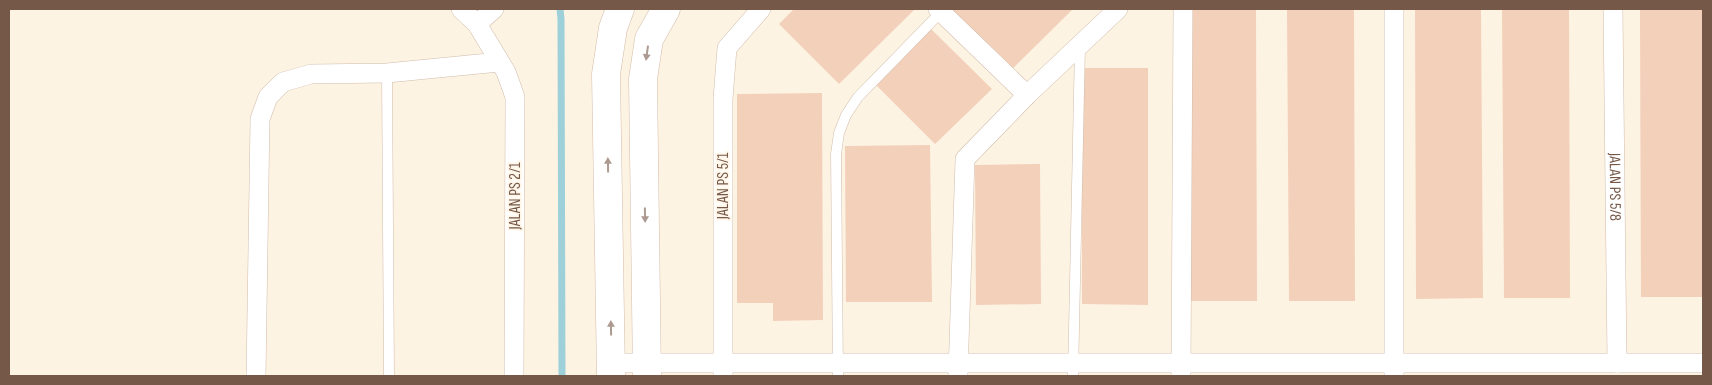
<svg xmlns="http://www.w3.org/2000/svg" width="1712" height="385" viewBox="0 0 1712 385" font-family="'Sofia Sans Condensed',sans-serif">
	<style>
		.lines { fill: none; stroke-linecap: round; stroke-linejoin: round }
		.stream { stroke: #9dd0d9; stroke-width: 7 }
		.building { fill: #f3d0ba }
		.lane-casing { stroke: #d1bcac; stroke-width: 11 }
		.street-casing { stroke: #d1bcac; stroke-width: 20 }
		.secondary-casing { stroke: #d4bca9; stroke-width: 29 }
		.lane { stroke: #fff; stroke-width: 10 }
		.street { stroke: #fff; stroke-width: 19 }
		.secondary { stroke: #fff; stroke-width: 28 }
		.oneway { fill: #ad9b91 }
		.labels { text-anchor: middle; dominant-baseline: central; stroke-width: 4; stroke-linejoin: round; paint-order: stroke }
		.street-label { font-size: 16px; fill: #765848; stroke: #fff7ea }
	</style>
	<rect width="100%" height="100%" fill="#fdf3e3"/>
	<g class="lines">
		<polyline class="stream" points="560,9 561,19 562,376"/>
	</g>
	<g class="building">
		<polygon points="794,9 912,9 914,10 839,84 779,24"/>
		<polygon points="952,9 1073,9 1007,74 947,13"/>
		<polygon points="1189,9 1256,9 1257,301 1191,301"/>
		<polygon points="1287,9 1354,9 1355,301 1289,301"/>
		<polygon points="1415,9 1481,9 1483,298 1416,299"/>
		<polygon points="1502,9 1569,9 1570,298 1504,298"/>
		<polygon points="1640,9 1703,9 1703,297 1641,297"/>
		<polygon points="931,29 992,89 935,144 875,84"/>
		<polygon points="1082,68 1148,68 1148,305 1082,304"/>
		<polygon points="822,93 823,320 773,321 773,303 737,303 737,94"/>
		<polygon points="930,145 932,302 846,302 845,146"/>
		<polygon points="1040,164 1041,304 976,305 975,165"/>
	</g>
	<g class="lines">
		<g class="lane-casing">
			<g id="lane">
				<polyline points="387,73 389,376"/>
				<polyline points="838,376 836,154 839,133 846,115 858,97 943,10"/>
				<polyline points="1073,376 1080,46"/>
			</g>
		</g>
		<g class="street-casing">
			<g id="street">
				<polyline points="461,9 477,24 494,9"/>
				<polyline points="938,9 1027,95"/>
				<path id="s1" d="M 1613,9 L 1617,363"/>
				<polyline points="477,24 506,72 515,97 514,376"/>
				<polyline points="611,363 1703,363"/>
				<polyline points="723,375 723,99 727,48 761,9"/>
				<polyline points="958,375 965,159 1027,95 1118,9"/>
				<polyline points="1181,375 1183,9"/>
				<polyline points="1394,375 1394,9"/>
				<polyline points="256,376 260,119 268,97 283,82 311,74 387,73 499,62"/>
			</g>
		</g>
		<g class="secondary-casing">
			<g id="secondary">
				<polyline points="611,376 606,74 613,28 620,9"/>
				<polyline points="647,376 643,79 649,39 666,9"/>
			</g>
		</g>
		<use href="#lane" class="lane"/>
		<use href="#street" class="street"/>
		<use href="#secondary" class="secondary"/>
	</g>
	<defs><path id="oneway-solid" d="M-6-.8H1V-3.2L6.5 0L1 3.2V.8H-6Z" transform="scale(1.25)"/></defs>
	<g class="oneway">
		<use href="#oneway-solid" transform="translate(647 53) rotate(98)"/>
		<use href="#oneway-solid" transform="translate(608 165) rotate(-91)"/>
		<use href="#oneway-solid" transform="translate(645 215) rotate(89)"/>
		<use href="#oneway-solid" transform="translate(611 328) rotate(-91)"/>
	</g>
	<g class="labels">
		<g class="street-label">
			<text transform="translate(723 186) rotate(-90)">JALAN PS 5/1</text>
			<text stroke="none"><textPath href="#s1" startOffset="178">JALAN PS 5/8</textPath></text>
			<text transform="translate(515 196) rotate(-90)">JALAN PS 2/1</text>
		</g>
	</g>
	<rect width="1712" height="385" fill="none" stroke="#765848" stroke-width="20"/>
</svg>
